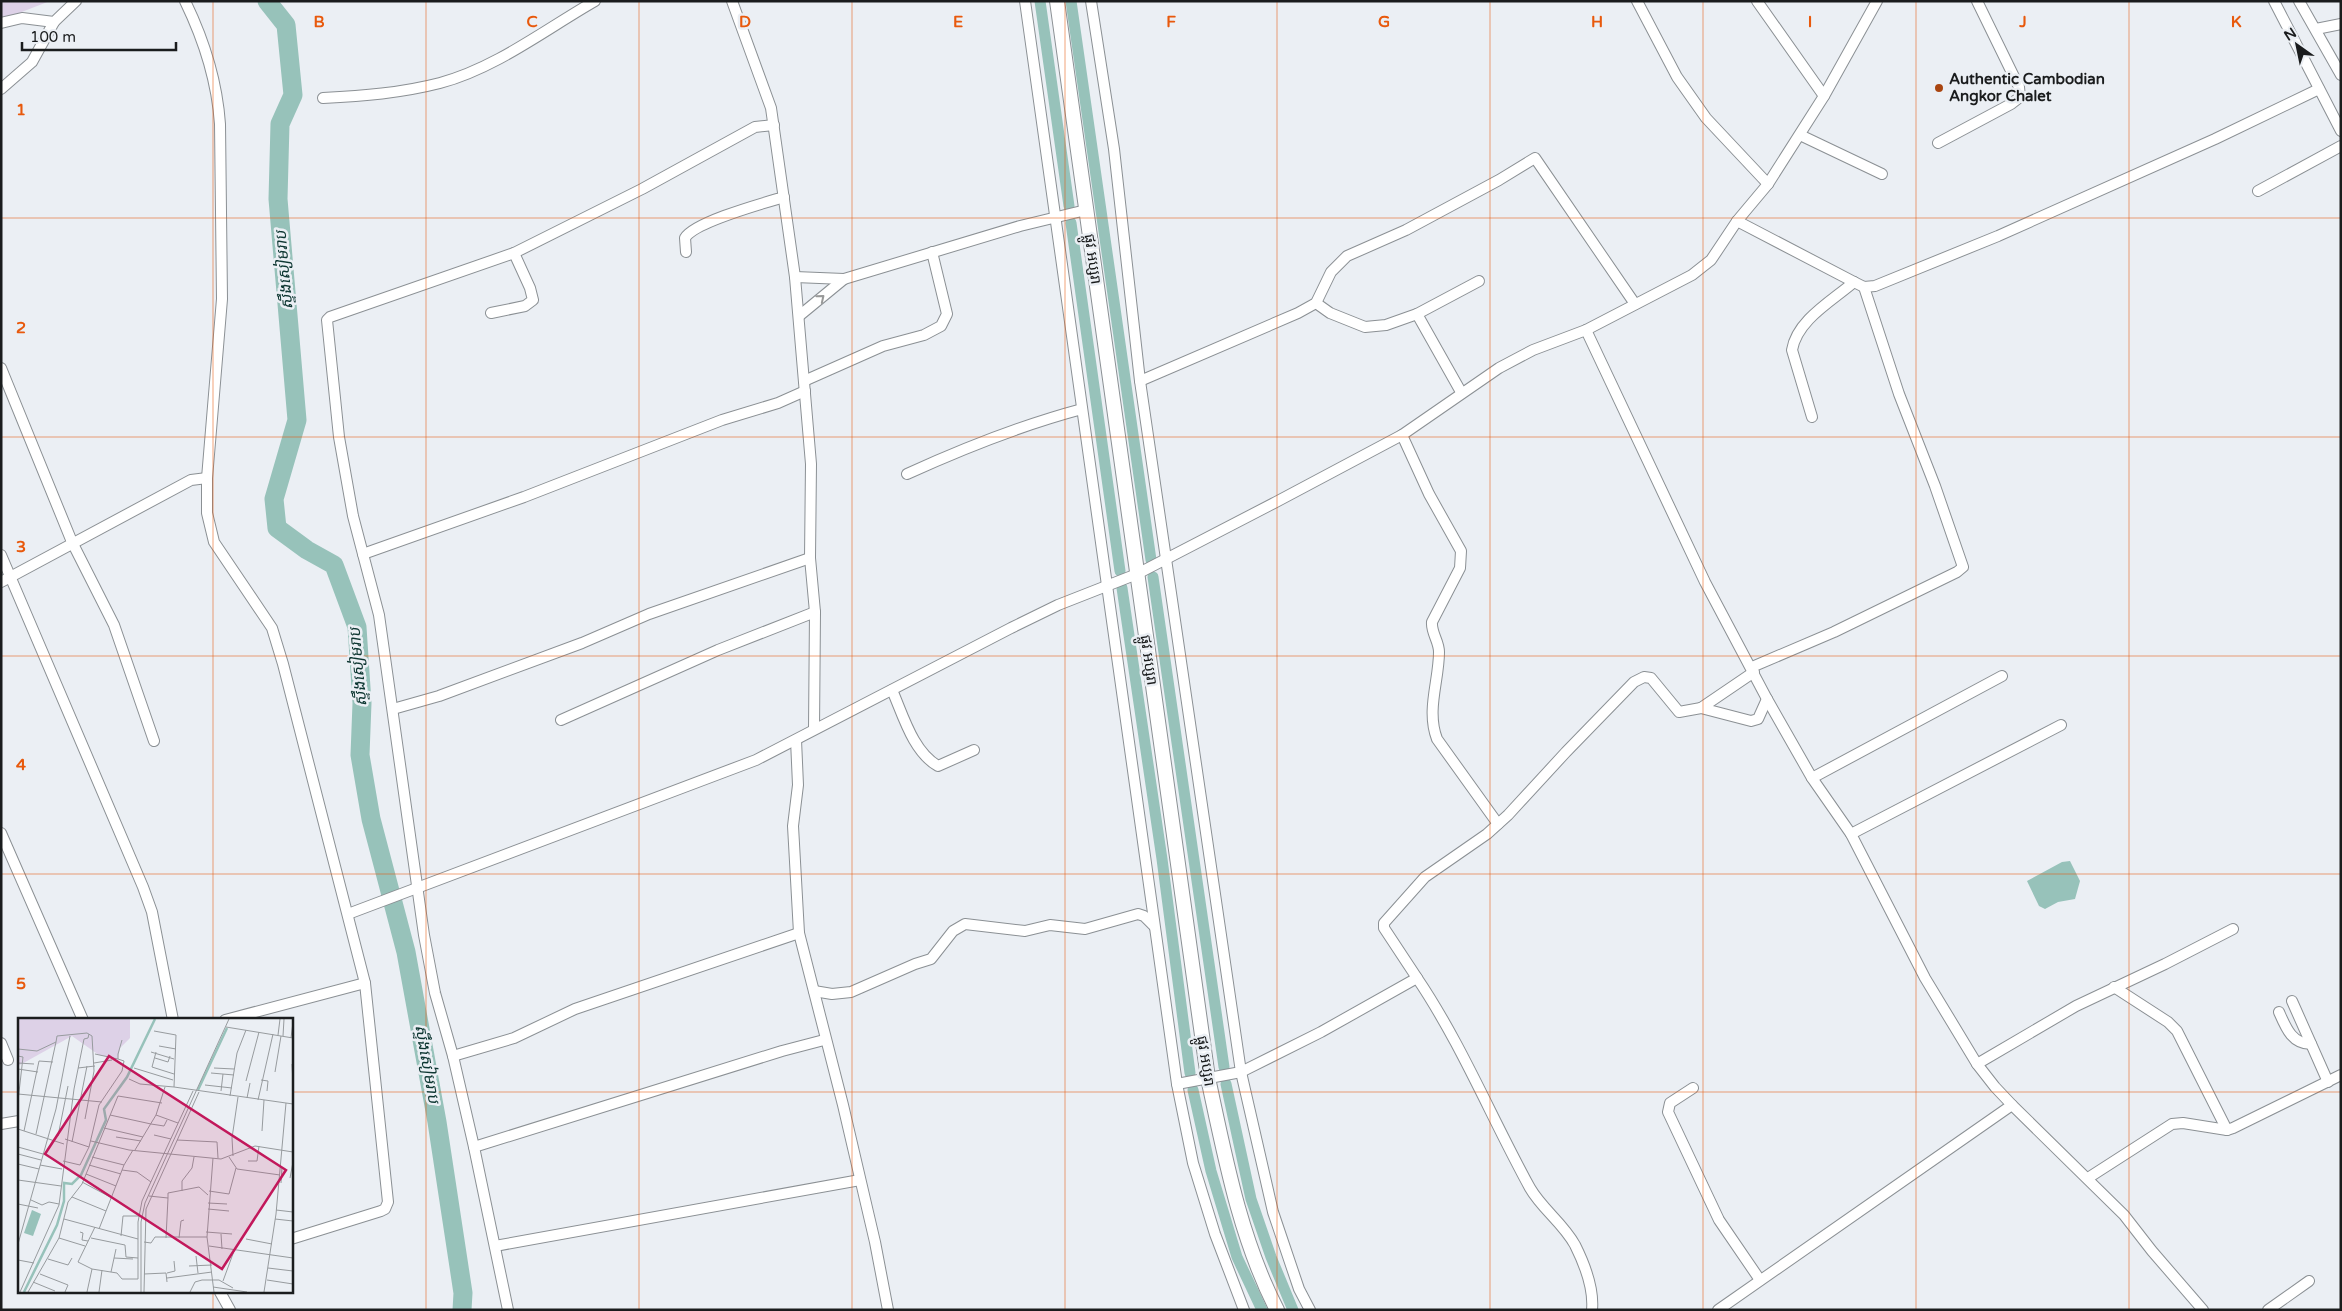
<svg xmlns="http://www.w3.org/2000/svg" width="2342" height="1311" viewBox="0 0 2342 1311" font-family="'Varela Round','Noto Sans Khmer',sans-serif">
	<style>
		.green { fill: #ddd1e7 }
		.water { fill: #97c2ba }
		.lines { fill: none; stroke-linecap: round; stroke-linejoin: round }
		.canal { stroke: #97c2ba; stroke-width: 11 }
		.river { stroke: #97c2ba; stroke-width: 19 }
		.street-casing { stroke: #8b9094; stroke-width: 12 }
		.secondary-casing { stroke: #8b9094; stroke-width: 16 }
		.street { stroke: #fff; stroke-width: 10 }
		.secondary { stroke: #fff; stroke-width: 14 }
		.oneway { stroke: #989999 }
		.grid { fill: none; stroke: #e8590c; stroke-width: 1; stroke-opacity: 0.55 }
		.poi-dot { fill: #a94510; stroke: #ebeff4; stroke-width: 2 }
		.labels { text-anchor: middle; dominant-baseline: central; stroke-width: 5; stroke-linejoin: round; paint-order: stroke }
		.poi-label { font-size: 15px; font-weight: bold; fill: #1a1c1d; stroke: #ebeff4; text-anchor: start }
		.street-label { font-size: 15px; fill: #1a1c1d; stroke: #ebeff4 }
		.water-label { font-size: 16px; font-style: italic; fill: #0e3732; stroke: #ebeff4 }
		.inset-river { fill: none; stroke: #97c2ba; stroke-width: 2.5 }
		.inset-road { fill: none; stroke: #979b9e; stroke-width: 1 }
		.view { fill: #c2185b; fill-opacity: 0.15; stroke: #c2185b; stroke-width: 2.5 }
		.inset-edge { fill: none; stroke: #1a1c1d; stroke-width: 2.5 }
		.grid-label { font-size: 16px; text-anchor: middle; font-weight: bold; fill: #e8590c; stroke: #ebeff4; stroke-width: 5; stroke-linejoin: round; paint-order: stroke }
	</style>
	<rect width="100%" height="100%" fill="#ebeff4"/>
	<polygon class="green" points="1,1 50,1 1,20"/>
	<polygon class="water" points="2070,861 2080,881 2075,899 2058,902 2045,909 2039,906 2027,881 2062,862"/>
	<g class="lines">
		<g class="canal">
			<polyline points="1040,1 1069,206"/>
			<polyline points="1071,1 1151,560"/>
			<polyline points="1071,223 1120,571"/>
			<polyline points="1153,577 1224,1067"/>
			<polyline points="1122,588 1162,859 1190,1073"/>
			<polyline points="1226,1084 1251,1199 1271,1257 1293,1310"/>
			<polyline points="1193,1090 1211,1171 1237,1257 1262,1310"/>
		</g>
		<polyline class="river" points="267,1 286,25 293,95 280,124 278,199 297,420 274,499 277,528 307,550 334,565 357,627 362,703 360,755 371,819 406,952 437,1122 463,1293 462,1310"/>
		<g class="street-casing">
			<g id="street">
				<path d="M 185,1 C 204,40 217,81 220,124 L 222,299 L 207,478 L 207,513 L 214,542 L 272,628 L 283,664 L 365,983 L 388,1202 L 385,1209 L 381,1211 L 291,1239"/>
				<polyline points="732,1 771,108 795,277 811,464 810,558 815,612 814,729"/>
				<polyline points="1025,1 1177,1084 1193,1163 1215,1234 1244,1310"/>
				<polyline points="1091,1 1114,149 1140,381 1241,1072 1273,1212 1299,1289 1310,1310"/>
				<polyline points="1637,1 1677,77 1706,118 1768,184"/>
				<polyline points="1757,1 1824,96"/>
				<polyline points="2274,1 2341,131"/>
				<polyline points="2299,1 2341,75"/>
				<polyline points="1,23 22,18 54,22 76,1"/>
				<polyline points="2316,29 2341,24"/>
				<polyline points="1,89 32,62 54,22"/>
				<path d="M 323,98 C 363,96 401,93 440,83 C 496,68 546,29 595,1"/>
				<polyline points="1800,135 1882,174"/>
				<polyline points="1938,143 2011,104 2020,97 2019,87 1977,1"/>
				<polyline points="2258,191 2341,146"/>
				<polyline points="1737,221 1854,282 1864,287 1875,286 1998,236 2215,139 2319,89"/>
				<path d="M 686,252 L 685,238 C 694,222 764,203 784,197"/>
				<polyline points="795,277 844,279 1020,226 1086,210"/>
				<polyline points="1316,303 1330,313 1365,327 1386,325 1417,314"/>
				<polyline points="491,313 525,306 533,300 530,288 514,253"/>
				<polyline points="799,316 844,279"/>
				<polyline points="1586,330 1705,582 1767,699 1812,778 1851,834 1925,978 1977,1064 1995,1087 2012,1105 1718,1310"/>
				<polyline points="1,368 72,542 114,625 154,741"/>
				<polyline points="804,381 883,346 924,335 941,326 947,314 932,252"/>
				<polyline points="1140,381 1298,313 1316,303 1331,272 1347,256 1406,230 1499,180 1535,158 1635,304"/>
				<polyline points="1461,392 1417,314 1479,281"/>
				<path d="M 1812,417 L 1792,350 C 1797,320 1832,301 1854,282"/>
				<path d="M 1402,435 L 1429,494 L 1461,551 L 1460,568 L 1432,622 C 1431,633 1439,641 1439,652 C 1439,681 1426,710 1437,739 L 1498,824"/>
				<path d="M 907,474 C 964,448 1022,425 1082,409"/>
				<polyline points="363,554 524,497 722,420 778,403 805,391"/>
				<polyline points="1,555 143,887 152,912 173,1020"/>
				<polyline points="1,582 191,480 207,478"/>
				<polyline points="1752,667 1834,632 1957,572 1963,567 1935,486 1899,394 1864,287"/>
				<path d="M 892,690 C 903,715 913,752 938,766 L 974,750"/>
				<polyline points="1701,708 1754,672"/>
				<polyline points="393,709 439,696 582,643 649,614 810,558"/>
				<polyline points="561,720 718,650 815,612"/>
				<polyline points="796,740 798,785 793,826 799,933 843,1105 875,1242 888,1310"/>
				<polyline points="1812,778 2002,676"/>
				<polyline points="1,833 83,1020"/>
				<polyline points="1851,834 2061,725"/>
				<polyline points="348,914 756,760 1011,628 1058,605 1137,574 1276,502 1402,435 1499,368 1533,350 1586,330 1692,275 1711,260 1737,221 1768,184 1824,96 1877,1"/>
				<path d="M 1417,978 C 1461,1043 1492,1119 1530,1188 C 1542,1209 1563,1223 1575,1245 C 1584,1263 1594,1289 1592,1310"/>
				<polyline points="2114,987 2168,1022 2177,1031 2227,1130"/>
				<polyline points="814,991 832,994 851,992 915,964 931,959 953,931 965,924 1025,931 1050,925 1085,929 1138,914 1144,916 1154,926"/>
				<polyline points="2292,1001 2328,1082"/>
				<path d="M 2279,1012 C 2286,1028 2292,1044 2311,1044"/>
				<polyline points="225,1020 365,983"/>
				<polyline points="1,1043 8,1060"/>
				<polyline points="453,1056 514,1038 575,1009 799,933"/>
				<polyline points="1977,1064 2076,1006 2165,964 2233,929"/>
				<polyline points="1177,1084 1241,1072 1321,1032 1417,978 1384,928 1384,923 1425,877 1487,834 1508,815 1566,752 1634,682 1644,677 1651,678 1679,712 1701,708 1751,721 1758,719 1767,699"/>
				<polyline points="1693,1088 1670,1103 1668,1112 1719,1220 1760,1280"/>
				<polyline points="2012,1105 2124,1215 2152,1251 2203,1310"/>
				<polyline points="1,1124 19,1121"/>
				<polyline points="474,1147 782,1051 824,1040"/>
				<polyline points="2088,1178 2172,1124 2183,1123 2227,1130 2233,1128 2341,1075"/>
				<polyline points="495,1246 860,1180"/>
				<polyline points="220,1292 230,1310"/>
				<polyline points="508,1310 474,1147 453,1056 435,993 424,935 379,615 353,516 339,437 327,320 330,317 514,253 642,189 755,127 774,125"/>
				<polyline points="2268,1310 2309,1281"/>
			</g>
		</g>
		<g class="secondary-casing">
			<path id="secondary" d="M 1057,1 L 1208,1078 C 1225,1157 1240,1238 1277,1310"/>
		</g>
		<use href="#street" class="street"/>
		<use href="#secondary" class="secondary"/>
	</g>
	<defs><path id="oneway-chevron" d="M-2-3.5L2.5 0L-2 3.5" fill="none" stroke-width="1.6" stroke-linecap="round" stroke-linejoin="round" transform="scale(1.25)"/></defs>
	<use class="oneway" href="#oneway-chevron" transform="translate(821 298) rotate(-39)"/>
	<path class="grid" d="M 213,1 L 213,1020M 426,1 L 426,1310M 639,1 L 639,1310M 852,1 L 852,1310M 1065,1 L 1065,1310M 1277,1 L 1277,1310M 1490,1 L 1490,1310M 1703,1 L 1703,1310M 1916,1 L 1916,1310M 2129,1 L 2129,1310M 1,218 L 2341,218M 1,437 L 2341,437M 1,656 L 2341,656M 1,874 L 2341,874M 1,1092 L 19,1092M 291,1092 L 2341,1092M 213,1292 L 213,1310"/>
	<circle class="poi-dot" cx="1939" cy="88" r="5"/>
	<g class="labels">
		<g class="poi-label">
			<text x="1949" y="79">Authentic Cambodian<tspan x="1949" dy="17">Angkor Chalet</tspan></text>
		</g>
		<g class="street-label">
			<text transform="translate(1093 259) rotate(82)">ផ្លូវ អប្សរា</text>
			<text transform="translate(1149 660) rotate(82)">ផ្លូវ អប្សរា</text>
			<text transform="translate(1206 1061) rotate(81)">ផ្លូវ អប្សរា</text>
		</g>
		<g class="water-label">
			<text transform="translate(284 270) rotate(-95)">ស្ទឹងសៀមរាប</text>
			<text transform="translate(358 667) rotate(-95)">ស្ទឹងសៀមរាប</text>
			<text transform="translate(427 1064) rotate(80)">ស្ទឹងសៀមរាប</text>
		</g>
	</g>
	<g transform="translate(18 1018)">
		<rect width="275" height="275" fill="#ebeff4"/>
		<path d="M 0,1 L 112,1 L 112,20 L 102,30 L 100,41 L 81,37 L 54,18 L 0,48 Z" fill="#ddd1e7"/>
		<path d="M 14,192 L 23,196 L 15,218 L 6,215 Z" fill="#97c2ba"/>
		<path class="inset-river" d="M 180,72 L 209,10M 6,274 L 39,207 L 46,183 L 46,165 L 54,166 L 63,157 L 88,102 L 86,91 L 109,59 L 137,1"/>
		<path class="inset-road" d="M 208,9 L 275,20M 136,13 L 158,17 L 156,69 L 275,86M 260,17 L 262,1M 265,18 L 266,1M 273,20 L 275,4M 141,28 L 158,31M 0,31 L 19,33 L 38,24 L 39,18 L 69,15 L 74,18 L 76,53 L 67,101M 133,34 L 156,41M 138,34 L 134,49 L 156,56M 77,36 L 100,41M 0,38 L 5,39 L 0,83M 137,40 L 150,44 L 152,38M 0,45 L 16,46M 76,45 L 94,42M 274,46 L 275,65M 60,50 L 77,48M 116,50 L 155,62M 196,50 L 216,51M 0,51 L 20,54M 257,54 L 263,18M 193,55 L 216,57M 111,61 L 122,66 L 156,69M 243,62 L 250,63 L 249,73M 228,63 L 241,14M 187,67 L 214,70M 203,73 L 205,56M 0,76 L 84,84M 212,78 L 219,35 L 228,12M 229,80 L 232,65M 240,82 L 255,16M 92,97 L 133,106M 138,97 L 160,105M 133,106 L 146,108 L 149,102M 86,110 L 125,119M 0,111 L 46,126M 6,113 L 21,43 L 35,44M 244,113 L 246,82M 18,116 L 38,24M 136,117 L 153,121M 40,118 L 50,68M 98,119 L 123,123M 47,121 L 71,129M 159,122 L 199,124 L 200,140M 73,123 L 111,132 L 203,141 L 237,128 L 275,134M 54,124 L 69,48M 0,129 L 25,136M 117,132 L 138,97 L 147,69M 0,136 L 23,142M 215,138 L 214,120 L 220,79M 74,139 L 106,147M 211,139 L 219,151 L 262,157M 45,143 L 62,147 L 71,129 L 81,87 L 104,53 L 106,43 L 100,41 L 100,36 L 104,22M 230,143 L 239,143 L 241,128M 0,146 L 21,151M 22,147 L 44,151M 71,147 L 103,156M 104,152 L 119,154 L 133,164M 68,156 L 98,168M 272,160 L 275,144M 0,162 L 43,168M 64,164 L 94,180M 263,165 L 264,149M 164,173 L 164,163 L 174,150 L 176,139M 191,173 L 211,176 L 218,150M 131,178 L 150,180 L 150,175 L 181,169 L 190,177M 54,179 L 88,193M 13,182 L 24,187 L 31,184 L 41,186M 190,185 L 209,186M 0,186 L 20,190M 190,191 L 211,193M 258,192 L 275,194M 46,201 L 120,221M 257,201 L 275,203M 81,211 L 106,147 L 115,132M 62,214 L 65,215 L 64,222 L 70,223M 188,214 L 214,216M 203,216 L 204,231M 103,218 L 105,198 L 121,198M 189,219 L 196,274M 41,220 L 67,228M 73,220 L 107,227 L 108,239 L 120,240M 148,220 L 150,180M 161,220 L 163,203 L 166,202M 228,221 L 254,226M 126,224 L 133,225 L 137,219 L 189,219 L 195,140M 0,226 L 38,91 L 52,18M 191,228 L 275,240M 178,238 L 180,255M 96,240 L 115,241M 30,241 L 50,247 L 54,240M 0,242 L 16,245M 171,248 L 194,247M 250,250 L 275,253M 74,251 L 99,255 L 104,261 L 120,261 L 120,204 L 124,183 L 175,73M 93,254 L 98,231M 149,255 L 157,253 L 156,243M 22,256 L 50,267 L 47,274M 126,256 L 148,255 L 149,264M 149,260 L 194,254M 249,262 L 275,266M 205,263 L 216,233M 15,264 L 37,273M 195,269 L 229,274M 2,274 L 41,187 L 56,71 L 66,21 L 70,20 L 71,16M 10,274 L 41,220 L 50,184 L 64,166 L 100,78 L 144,85M 69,274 L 74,251 L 60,244 L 77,209M 81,274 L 84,252M 123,274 L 123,204 L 127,185 L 211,1M 126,274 L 128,191 L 181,74M 172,274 L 177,264 L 184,262 L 201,262 L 215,270M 246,274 L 258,196 L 268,85"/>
		<path class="view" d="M 91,38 L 268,152 L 204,251 L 27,136 Z"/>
		<rect width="275" height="275" class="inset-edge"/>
	</g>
	<g class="grid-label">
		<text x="319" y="27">B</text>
		<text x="532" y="27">C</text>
		<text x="745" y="27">D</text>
		<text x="958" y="27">E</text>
		<text x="1171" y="27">F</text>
		<text x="1384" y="27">G</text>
		<text x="1597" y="27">H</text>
		<text x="1810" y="27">I</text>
		<text x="2023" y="27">J</text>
		<text x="2236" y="27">K</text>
		<text x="21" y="115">1</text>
		<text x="21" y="333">2</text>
		<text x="21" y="552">3</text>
		<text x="21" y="770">4</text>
		<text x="21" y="989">5</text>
	</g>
	<rect width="2342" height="1311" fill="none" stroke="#1a1c1d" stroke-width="5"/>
	<g transform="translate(2297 45) rotate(327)" stroke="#ebeff4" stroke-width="4" paint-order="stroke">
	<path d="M0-4L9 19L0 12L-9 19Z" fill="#1a1c1d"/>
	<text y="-8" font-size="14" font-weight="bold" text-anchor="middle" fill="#1a1c1d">N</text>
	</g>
	<path d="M22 42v8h154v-8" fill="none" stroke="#1a1c1d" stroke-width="2.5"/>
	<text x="30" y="42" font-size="15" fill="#1a1c1d" stroke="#ebeff4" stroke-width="4" paint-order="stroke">100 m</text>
</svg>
